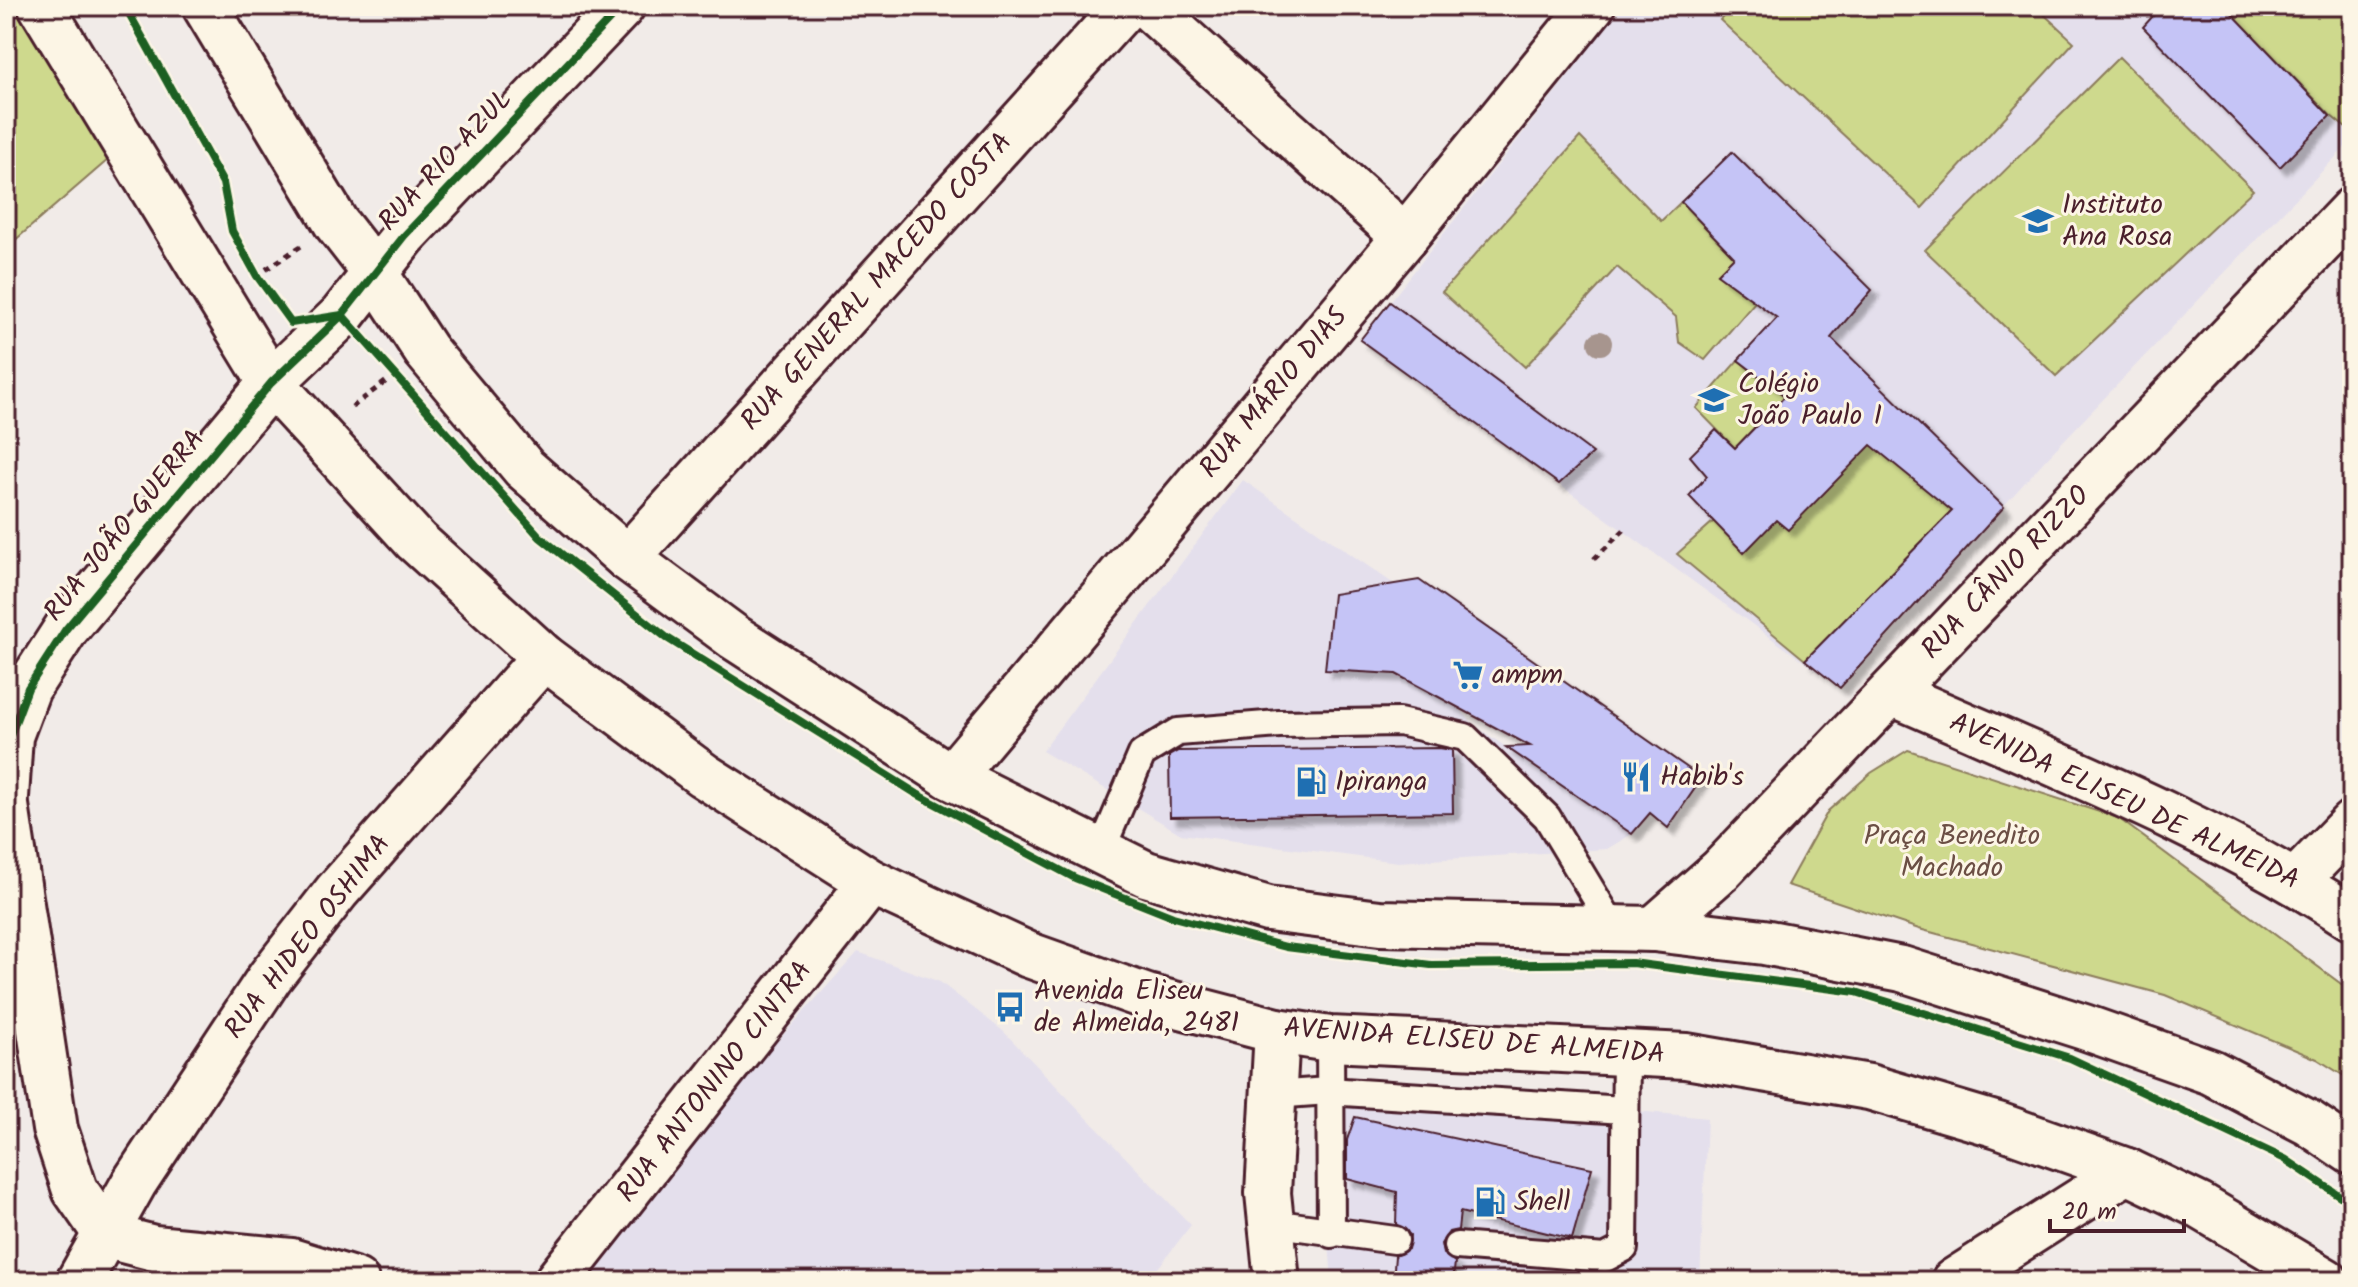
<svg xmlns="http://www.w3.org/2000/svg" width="2358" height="1287" viewBox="0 0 2358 1287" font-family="Kalam,sans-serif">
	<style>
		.built { fill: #e4dfec }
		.green { fill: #ced98d; stroke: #8c7c5c; stroke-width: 2 }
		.building { fill: #c5c4f6; stroke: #4a1f2b; stroke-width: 2; filter: url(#shadow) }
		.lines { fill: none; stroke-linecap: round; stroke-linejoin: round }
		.lane-casing { stroke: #4a1f2b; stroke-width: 32 }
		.street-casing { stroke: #4a1f2b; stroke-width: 50 }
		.secondary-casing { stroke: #4a1f2b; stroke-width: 50 }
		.primary-casing { stroke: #4a1f2b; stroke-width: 50 }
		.path { stroke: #4a1f2b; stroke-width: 5; stroke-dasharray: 6 6; stroke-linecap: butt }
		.lane { stroke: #fcf5e5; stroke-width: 26 }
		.street { stroke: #fcf5e5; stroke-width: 44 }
		.secondary { stroke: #fcf5e5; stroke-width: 44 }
		.primary { stroke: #fcf5e5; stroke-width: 44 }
		.cycleway-casing { stroke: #fcf5e5; stroke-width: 13 }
		.cycleway { stroke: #1b5e20; stroke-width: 8 }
		.tree { fill: #a7958e }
		.labels { text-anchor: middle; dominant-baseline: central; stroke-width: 6; stroke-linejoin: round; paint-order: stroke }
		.street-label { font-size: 28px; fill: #4a1f2b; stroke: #fcf5e5 }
		.poi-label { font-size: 28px; fill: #4a1f2b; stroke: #fcf5e5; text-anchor: start }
		.park-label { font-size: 28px; fill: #6b4e44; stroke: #fcf5e5 }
	</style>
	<defs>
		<filter id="shadow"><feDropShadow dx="7" dy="7" stdDeviation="2" flood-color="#0004"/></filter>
	</defs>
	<rect width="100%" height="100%" fill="#f1ebe8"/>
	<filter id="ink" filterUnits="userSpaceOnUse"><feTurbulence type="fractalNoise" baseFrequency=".0125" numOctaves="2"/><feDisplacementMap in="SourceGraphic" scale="16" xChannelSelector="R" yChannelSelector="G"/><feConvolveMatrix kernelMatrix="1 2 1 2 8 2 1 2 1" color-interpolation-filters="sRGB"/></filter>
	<g filter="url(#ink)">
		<g class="built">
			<polygon points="1623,6 2352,6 2352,140 2045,460 1840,688 1360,340"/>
			<polygon points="1243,480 1394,584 1419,580 1508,640 1459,708 1474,725 1632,834 1607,849 1398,862 1181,834 1042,751"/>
			<polygon points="858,952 940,982 1003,1031 1191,1225 1148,1281 561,1281"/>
			<polygon points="1316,1079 1707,1118 1700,1281 1332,1281"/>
		</g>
		<g class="green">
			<polygon points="6,6 15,6 109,159 6,248"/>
			<polygon points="1733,6 2035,6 2074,42 1922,208 1720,20"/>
			<polygon points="2225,6 2352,6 2352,133 2330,115"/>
			<polygon points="2119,57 2253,190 2056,376 1925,250"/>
			<polygon points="1580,137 1661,221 1681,202 1734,257 1717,274 1755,302 1705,360 1679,342 1676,317 1617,267 1525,367 1442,292"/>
			<polygon points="1738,360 1791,401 1803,388 1952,511 1805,660 1677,554 1714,521 1744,552 1776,520 1787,529 1771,410 1735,448 1696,408"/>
			<polygon points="1908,750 2118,818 2352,992 2352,1081 2317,1059 2165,995 1919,929 1787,885 1828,811 1871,773"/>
		</g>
		<g class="building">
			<polygon points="2162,6 2225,6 2330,116 2280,167 2143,27"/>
			<polygon points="1732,152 1872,290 1831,338 2004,507 1840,688 1805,660 1952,511 1871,445 1788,530 1776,520 1744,553 1689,496 1707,476 1690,456 1716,430 1735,448 1785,396 1738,360 1777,318 1717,274 1734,257 1681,202"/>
			<polygon points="1390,302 1593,453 1559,484 1360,340"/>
			<polygon points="1419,580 1702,778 1668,828 1650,813 1632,834 1506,747 1530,746 1396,674 1325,670 1333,594"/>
			<polygon points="1439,748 1452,750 1453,813 1170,817 1169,756 1178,751"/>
			<polygon points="1355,1117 1592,1168 1572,1239 1460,1212 1458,1230 1449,1232 1441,1244 1443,1254 1455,1262 1453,1281 1393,1281 1395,1256 1408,1249 1410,1235 1396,1224 1397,1192 1347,1179 1347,1140"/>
		</g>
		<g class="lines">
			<g class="lane-casing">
				<g id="lane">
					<polyline points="1101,851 1142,754 1178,732 1279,724 1399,722 1465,737 1547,817 1614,928"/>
					<polyline points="1330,1039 1331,1234"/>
					<polyline points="1273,1095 1328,1091 1624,1110"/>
					<polyline points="1271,1223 1395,1240"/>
					<polyline points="1457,1246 1605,1258 1624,1248 1626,1053"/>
				</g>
			</g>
			<g class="street-casing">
				<g id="street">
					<polyline points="1147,6 1405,237"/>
					<polyline points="627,558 1126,6"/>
					<path d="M 1892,693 C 2047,762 2210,824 2352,918"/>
					<polyline points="951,777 1405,237 1592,6"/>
					<polyline points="6,797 10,736 28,688 66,629 271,383 342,315 404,236 622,6"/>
					<polyline points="6,805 55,1129 75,1190 107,1236 154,1248 291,1261 356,1281"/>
					<polyline points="2296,881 2352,823"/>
					<polyline points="79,1281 134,1183 270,977 337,891 544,657"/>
					<polyline points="557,1281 871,882"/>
					<polyline points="1954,1281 2127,1171"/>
				</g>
			</g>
			<g class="secondary-casing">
				<g id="secondary">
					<polyline points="1654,929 1721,870 2352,210"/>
					<polyline points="1277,1281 1268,1193 1277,1031"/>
				</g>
			</g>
			<g class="primary-casing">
				<g id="primary">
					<polyline points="41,6 271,383 416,541 544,657 703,775 871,882 1029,955 1147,997 1277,1031 1330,1039 1686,1056 1869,1087 1998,1125 2127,1171 2198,1205 2326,1281"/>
					<polyline points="205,6 336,223 375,273 426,351 524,468 627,558 734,637 951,777 1146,874 1268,909 1380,923 1654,929 1764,942 1902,969 2084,1027 2211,1072 2309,1123 2352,1152"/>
				</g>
			</g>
			<g class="path">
				<polyline points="256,276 301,246"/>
				<polyline points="352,407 392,377"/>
				<polyline points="1594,559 1624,530"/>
			</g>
			<use href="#lane" class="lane"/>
			<use href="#street" class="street"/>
			<use href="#secondary" class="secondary"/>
			<use href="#primary" class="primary"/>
			<g class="cycleway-casing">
				<g id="cycleway">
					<polyline points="125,6 223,183 232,231 257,276 291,323 342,315 540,537 667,638 917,794 1075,878 1173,917 1286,947 1431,965 1632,963 1856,992 2070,1058 2285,1159 2352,1204"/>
					<polyline points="6,797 10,736 28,688 66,629 271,383 342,315 404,236 622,6"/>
				</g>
			</g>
			<use href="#cycleway" class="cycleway"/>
		</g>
		<circle class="tree" cx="1600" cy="343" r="12"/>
	</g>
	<defs>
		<g id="school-bare" transform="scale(2.4)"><path d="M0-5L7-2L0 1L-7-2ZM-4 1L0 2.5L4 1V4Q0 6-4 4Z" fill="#1f6fb2" stroke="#fcf5e5" stroke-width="2.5" paint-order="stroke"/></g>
		<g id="supermarket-bare" transform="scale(2.4)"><path d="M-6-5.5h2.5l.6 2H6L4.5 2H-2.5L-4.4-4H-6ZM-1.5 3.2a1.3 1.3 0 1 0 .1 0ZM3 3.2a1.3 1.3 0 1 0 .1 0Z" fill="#1f6fb2" stroke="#fcf5e5" stroke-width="2.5" paint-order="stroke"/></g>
		<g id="restaurant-bare" transform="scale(2.4)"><path d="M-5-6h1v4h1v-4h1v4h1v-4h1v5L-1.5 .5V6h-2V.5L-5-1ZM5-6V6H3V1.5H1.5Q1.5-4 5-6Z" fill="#1f6fb2" stroke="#fcf5e5" stroke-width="2.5" paint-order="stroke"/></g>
		<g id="fuel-bare" transform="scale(2.4)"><path d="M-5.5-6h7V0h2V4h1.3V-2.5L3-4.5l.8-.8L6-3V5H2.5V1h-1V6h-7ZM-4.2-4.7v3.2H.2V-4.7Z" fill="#1f6fb2" stroke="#fcf5e5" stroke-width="2.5" paint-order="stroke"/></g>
		<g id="bus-bare" transform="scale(2.4)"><path d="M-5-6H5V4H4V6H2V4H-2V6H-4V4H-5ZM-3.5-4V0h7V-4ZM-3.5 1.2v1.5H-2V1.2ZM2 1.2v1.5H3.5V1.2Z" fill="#1f6fb2" stroke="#fcf5e5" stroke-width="2.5" paint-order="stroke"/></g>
	</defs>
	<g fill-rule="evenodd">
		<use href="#school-bare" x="2038" y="221"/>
		<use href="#school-bare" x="1714" y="400"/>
		<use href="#supermarket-bare" x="1468" y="675"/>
		<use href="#restaurant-bare" x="1636" y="777"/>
		<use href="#fuel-bare" x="1311" y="782"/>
		<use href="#bus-bare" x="1010" y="1007"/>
		<use href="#fuel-bare" x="1490" y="1202"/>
	</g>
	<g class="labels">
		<g class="street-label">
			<text transform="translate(446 161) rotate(-47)">RUA RIO AZUL</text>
			<text transform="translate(877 282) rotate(-48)">RUA GENERAL MACEDO COSTA</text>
			<text transform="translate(1274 393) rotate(-50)">RUA MÁRIO DIAS</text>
			<text transform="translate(125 526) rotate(-51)">RUA JOÃO GUERRA</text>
			<text transform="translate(2006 573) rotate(-46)">RUA CÂNIO RIZZO</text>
			<text transform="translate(2124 802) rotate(25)">AVENIDA ELISEU DE ALMEIDA</text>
			<text transform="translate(308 937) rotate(-52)">RUA HIDEO OSHIMA</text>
			<text transform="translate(1474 1042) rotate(4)">AVENIDA ELISEU DE ALMEIDA</text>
			<text transform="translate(715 1082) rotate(-52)">RUA ANTONINO CINTRA</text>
		</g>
		<g class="poi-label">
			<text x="2062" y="205">Instituto<tspan x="2062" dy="32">Ana Rosa</tspan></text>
			<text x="1738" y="384">Colégio<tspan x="1738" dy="32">João Paulo I</tspan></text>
			<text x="1492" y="675">ampm</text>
			<text x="1660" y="777">Habib's</text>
			<text x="1335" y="782">Ipiranga</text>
			<text x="1034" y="991">Avenida Eliseu<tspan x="1034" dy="32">de Almeida, 2481</tspan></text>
			<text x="1514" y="1202">Shell</text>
		</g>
		<g class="park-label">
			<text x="1952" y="836">Praça Benedito<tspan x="1952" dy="32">Machado</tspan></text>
		</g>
	</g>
	<rect width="2358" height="1287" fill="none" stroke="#fcf5e5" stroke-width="32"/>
	<rect x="16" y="16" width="2326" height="1255" fill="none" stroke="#4a1f2b" stroke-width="3" filter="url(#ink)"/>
	<path d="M2050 1219v12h134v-12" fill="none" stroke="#4a1f2b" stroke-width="4"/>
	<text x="2062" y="1219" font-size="24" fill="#4a1f2b" stroke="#fcf5e5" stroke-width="6" paint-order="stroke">20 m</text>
</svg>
